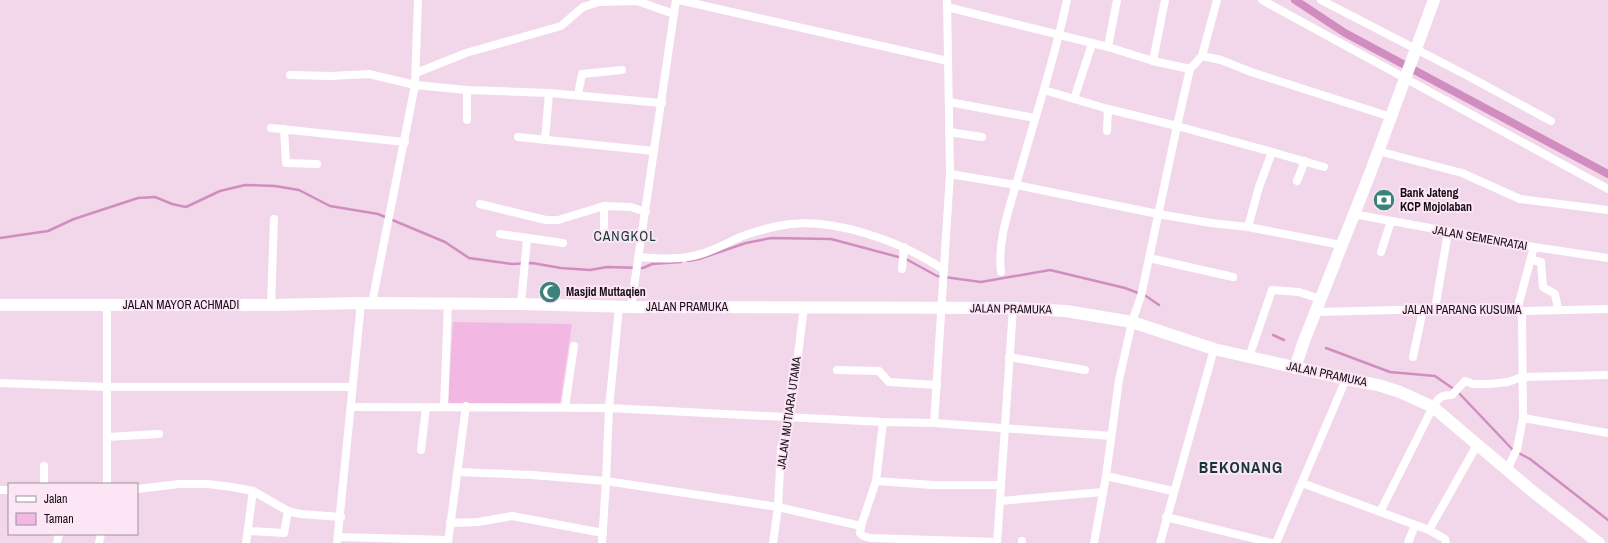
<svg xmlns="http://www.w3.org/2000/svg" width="1608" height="543" viewBox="0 0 1608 543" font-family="'Archivo Narrow',sans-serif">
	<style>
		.green { fill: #f2b8e3 }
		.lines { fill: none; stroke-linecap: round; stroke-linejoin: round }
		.stream { stroke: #d18dc0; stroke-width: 2.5 }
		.canal { stroke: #d18dc0; stroke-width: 8 }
		.street { stroke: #fff; stroke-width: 8 }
		.secondary { stroke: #fff; stroke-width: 12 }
		.labels { text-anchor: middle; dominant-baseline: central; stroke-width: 4; stroke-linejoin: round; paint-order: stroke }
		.poi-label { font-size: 12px; font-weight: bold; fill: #160d14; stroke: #fce6f6; text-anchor: start }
		.street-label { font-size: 12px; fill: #160d14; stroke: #fce6f6 }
		.quarter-label { font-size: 14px; letter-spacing: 1px; fill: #163834; stroke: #fce6f6 }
		.district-label { font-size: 16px; font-weight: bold; letter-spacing: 1px; fill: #163834; stroke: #fce6f6 }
	</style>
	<rect width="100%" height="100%" fill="#f2d7ea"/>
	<polygon class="green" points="453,322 572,324 560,403 448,403"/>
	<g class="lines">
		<g class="stream">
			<polyline points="0,238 48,231 74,219 138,198 155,197 172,204 186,207 220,191 245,185 275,186 299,190 330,206 378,214 445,242 469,258 512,264 532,263 561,268 590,270 607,267 643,268 652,264 681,262"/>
			<polyline points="688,261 699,259 746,243 771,238 831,239 906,259 937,276 981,282 1050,270 1125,288 1146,296 1159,305"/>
			<polyline points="1273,335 1284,340"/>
			<polyline points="1326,348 1390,372 1435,376 1458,392 1513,450 1530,459 1608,520"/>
		</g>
		<polyline class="canal" points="1295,0 1345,33 1608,174"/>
		<g class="street">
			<polyline points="679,0 948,61"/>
			<polyline points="1262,0 1608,189"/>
			<polyline points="1321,0 1466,75 1551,121"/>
			<polyline points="947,7 1108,47 1153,61 1190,69"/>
			<polyline points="1108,47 1117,0"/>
			<polyline points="1202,56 1217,0"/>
			<polyline points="1153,61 1165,0"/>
			<polyline points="416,73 466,53 561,26 583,7 599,2 637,1 674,14"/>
			<polyline points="290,75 330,76 369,74 415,85 467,90 549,93 662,103"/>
			<polyline points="1044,90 1108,109 1177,126 1141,296 1132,322 1119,380 1106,476 1094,543"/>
			<polyline points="578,95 582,74 622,70"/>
			<polyline points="1074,99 1092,44"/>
			<polyline points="949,102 1035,118"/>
			<polyline points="467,120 467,90"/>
			<polyline points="271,128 405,142"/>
			<polyline points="284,129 286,163 317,164"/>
			<polyline points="1107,131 1108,109"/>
			<polyline points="949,132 982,137"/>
			<polyline points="518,137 654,151"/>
			<polyline points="545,140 549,93"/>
			<polyline points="1378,151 1462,173 1520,199 1608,210"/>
			<polyline points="1272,152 1324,167"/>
			<polyline points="950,174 1016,185 1158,214 1211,223 1248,227 1341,245"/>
			<polyline points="1297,181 1305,161"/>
			<polyline points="480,204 546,220 558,220 604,206 631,207 646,212"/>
			<polyline points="604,206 604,234"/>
			<polyline points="1353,214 1534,247 1608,258"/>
			<polyline points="1248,227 1259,187 1272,152 1177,126 1190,69 1202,56 1221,60 1251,72 1391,117"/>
			<polyline points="500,234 563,243"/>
			<polyline points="1381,252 1391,221"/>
			<path d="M 638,257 C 656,258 675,260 693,256 C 709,253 723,245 738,238 C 750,233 765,229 778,226 C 830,215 901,241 944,270"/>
			<polyline points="1149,258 1233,277"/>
			<polyline points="1532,260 1541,262 1543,287 1555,294 1558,309"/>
			<polyline points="902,269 904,247"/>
			<path d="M 1001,272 C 997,238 1011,204 1020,171 C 1036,114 1055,58 1067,0"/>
			<polyline points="372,303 415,85 418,0"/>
			<polyline points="521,304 527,239"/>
			<polyline points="107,305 107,484"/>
			<polyline points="271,305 274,219"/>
			<polyline points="619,307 609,408 606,481 778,507 861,526"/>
			<polyline points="631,307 676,0"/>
			<polyline points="1435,309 1448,232"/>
			<polyline points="1517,310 1534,247"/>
			<polyline points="1315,312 1435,309 1522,311 1608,309"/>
			<polyline points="1009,357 1085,370"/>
			<polyline points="1249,357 1272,290 1299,292 1320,299"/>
			<polyline points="1413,357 1423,310"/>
			<polyline points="837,370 879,371 889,382 937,385"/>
			<polyline points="0,383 107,387 351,387"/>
			<polyline points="351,407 609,408 883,422 934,423 1111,436"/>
			<polyline points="444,407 448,303"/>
			<polyline points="565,407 574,346"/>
			<polyline points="1523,418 1608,433"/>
			<polyline points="883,422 876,481 933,485 1001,485 1013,308"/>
			<polyline points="934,423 950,174 947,0"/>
			<polyline points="107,437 159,434"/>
			<polyline points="421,450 426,407"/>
			<polyline points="44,466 44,484"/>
			<polyline points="1507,470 1517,449 1523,418 1522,311"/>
			<polyline points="458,472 532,475 606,481 602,543"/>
			<polyline points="1106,476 1173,491"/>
			<polyline points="876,481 861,526 860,533 863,536 870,538 997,542"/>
			<polyline points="1302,483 1429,530 1445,539 1446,543"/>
			<polyline points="137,489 179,484 208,484 232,487 253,491 288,511 300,514 341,517"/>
			<polyline points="0,490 9,490"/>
			<polyline points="1000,501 1103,492"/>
			<path d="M 1380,512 L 1433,407 C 1438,398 1441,395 1452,395 L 1465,381 L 1473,384 L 1489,384 L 1508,382 L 1522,377 L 1608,375"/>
			<polyline points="1166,517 1272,543"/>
			<polyline points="450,523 478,522 512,516 603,533"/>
			<polyline points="1429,530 1477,445"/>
			<polyline points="248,531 284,533 288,511"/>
			<polyline points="338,537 448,540"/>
			<polyline points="1022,541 1022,543"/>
			<polyline points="57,543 59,534"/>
			<polyline points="99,543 101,534"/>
			<polyline points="246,543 253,491"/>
			<polyline points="337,543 361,303"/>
			<polyline points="448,543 466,406"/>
			<polyline points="773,543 778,507 781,448 790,418 804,307"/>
			<polyline points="997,543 1001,485"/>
			<polyline points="1160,543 1214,349"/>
			<polyline points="1276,543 1346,379"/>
			<polyline points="1408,543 1415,525"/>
		</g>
		<g class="secondary">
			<polyline points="0,305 271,305 361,303 521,304 631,307 1013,308 1066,311 1132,322 1214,349 1346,379 1378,385 1400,392 1433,407 1532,491 1599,543"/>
			<polyline points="1295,368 1304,341 1371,171 1434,0"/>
		</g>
	</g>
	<defs>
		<g id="bank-disc" transform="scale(1.15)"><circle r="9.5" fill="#3b827a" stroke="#fce6f6"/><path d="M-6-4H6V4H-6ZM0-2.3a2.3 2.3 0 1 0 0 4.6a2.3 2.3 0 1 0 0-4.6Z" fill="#fff"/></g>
		<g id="mosque-disc" transform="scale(1.15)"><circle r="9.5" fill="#3b827a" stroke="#fce6f6"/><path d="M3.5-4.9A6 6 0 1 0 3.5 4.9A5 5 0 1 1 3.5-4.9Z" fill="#fff"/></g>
	</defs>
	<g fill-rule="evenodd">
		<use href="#bank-disc" x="1384" y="200"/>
		<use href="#mosque-disc" x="550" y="292"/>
	</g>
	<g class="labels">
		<g class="poi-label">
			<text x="1400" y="193">Bank Jateng<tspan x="1400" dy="14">KCP Mojolaban</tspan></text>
			<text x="566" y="292">Masjid Muttaqien</text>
		</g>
		<g class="street-label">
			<text transform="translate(1480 238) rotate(10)">JALAN SEMENRATAI</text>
			<text x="181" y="305">JALAN MAYOR ACHMADI</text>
			<text x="687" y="307">JALAN PRAMUKA</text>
			<text transform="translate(1011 309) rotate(1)">JALAN PRAMUKA</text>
			<text x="1462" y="310">JALAN PARANG KUSUMA</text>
			<text transform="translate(1327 374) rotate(12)">JALAN PRAMUKA</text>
			<text transform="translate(789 413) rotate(-82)">JALAN MUTIARA UTAMA</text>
		</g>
		<g class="quarter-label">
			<text x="625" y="236">CANGKOL</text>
		</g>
		<g class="district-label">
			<text x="1241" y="467">BEKONANG</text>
		</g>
	</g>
	<rect x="8" y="483" width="130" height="52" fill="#fce6f6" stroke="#a08f9c"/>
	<rect x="16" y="496" width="20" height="6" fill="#ffffff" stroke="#a08f9c"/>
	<text x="44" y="503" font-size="12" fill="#160d14">Jalan</text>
	<rect x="16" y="513" width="20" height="12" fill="#f2b8e3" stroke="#a08f9c"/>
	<text x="44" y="523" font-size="12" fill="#160d14">Taman</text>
</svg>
